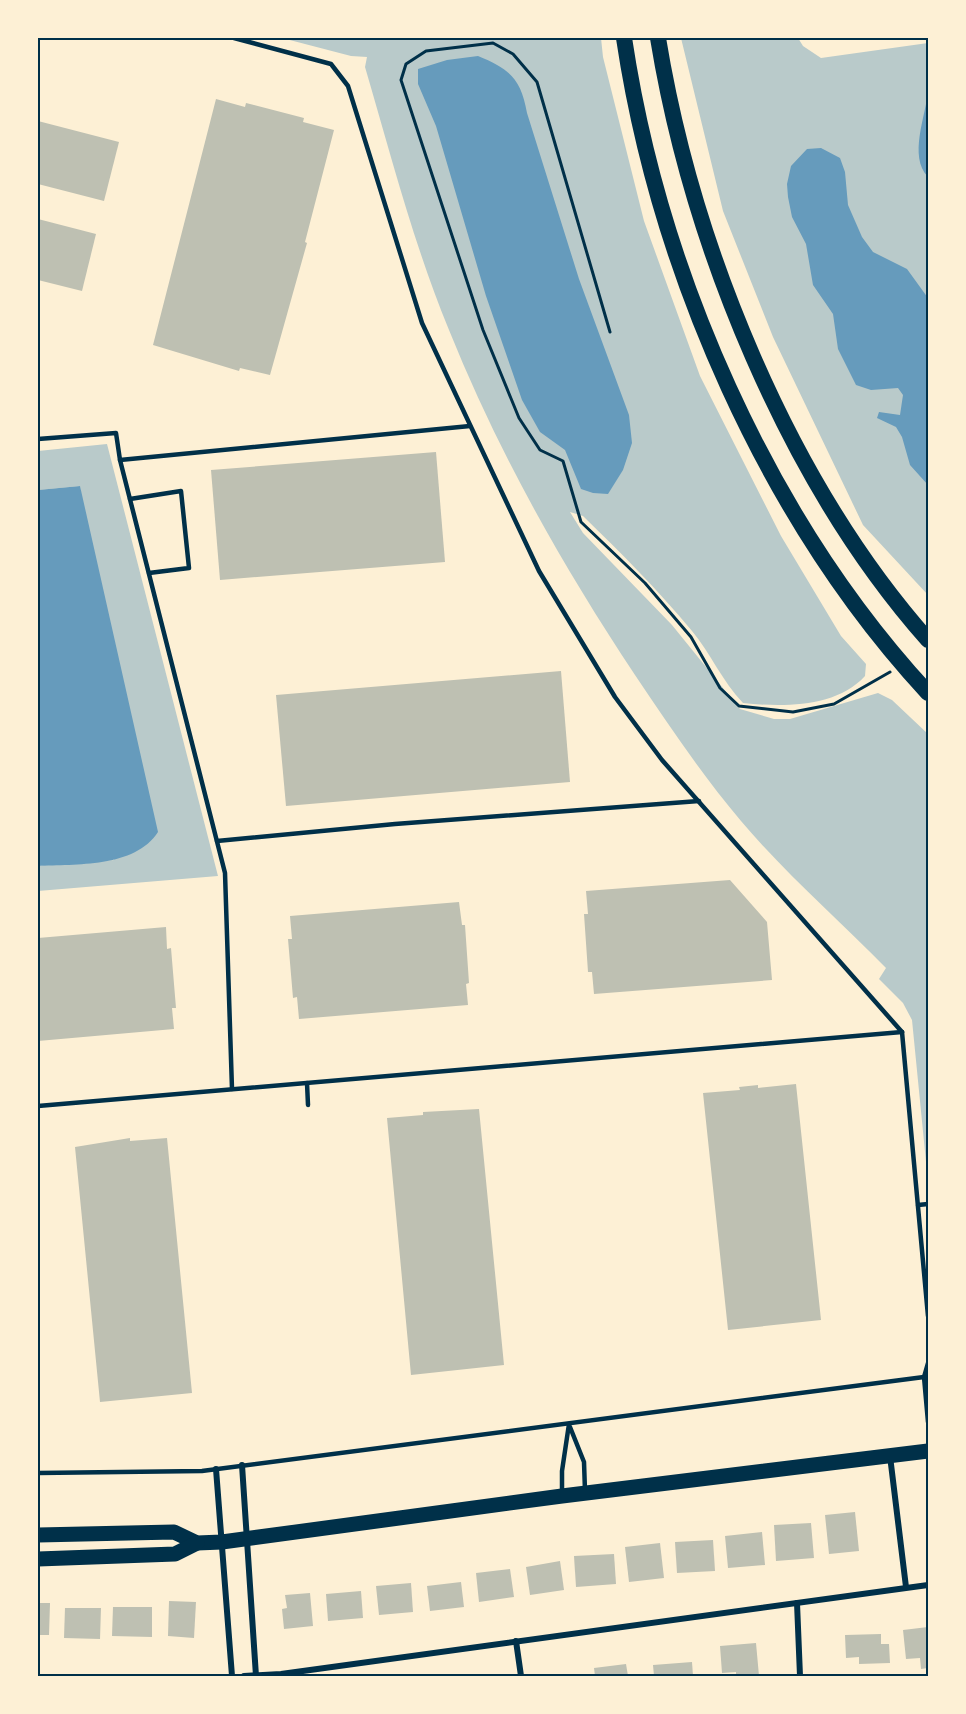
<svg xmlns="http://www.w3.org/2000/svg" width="966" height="1714" viewBox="0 0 966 1714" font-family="'PT Sans',sans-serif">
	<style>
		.green { fill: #b9caca }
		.water { fill: #669bbc }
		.building { fill: #bec0b2 }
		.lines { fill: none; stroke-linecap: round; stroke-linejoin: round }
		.path { stroke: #003049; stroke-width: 3 }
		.service { stroke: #003049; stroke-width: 4.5 }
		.minor { stroke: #003049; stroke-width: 6 }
		.primary { stroke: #003049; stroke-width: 15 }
		.motorway { stroke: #003049; stroke-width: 16 }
		.neatline { fill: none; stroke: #003049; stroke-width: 2 }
	</style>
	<rect width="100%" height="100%" fill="#fdf0d5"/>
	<g class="green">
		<path d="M 282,38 L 601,38 L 603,57 L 644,221 L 700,376 L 781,536 L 841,636 L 866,664 L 865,676 C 836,708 782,707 743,703 C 722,681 711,654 692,631 C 658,590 621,553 583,516 L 570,512 L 583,533 L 672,625 L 740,709 L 774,719 L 790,719 L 878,693 L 892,700 L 928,734 L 928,1024 L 926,1024 L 928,1048 L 928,1182 L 912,1020 L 903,1003 L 879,979 L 886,968 C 838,919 785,873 741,821 C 702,775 668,724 635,675 C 562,565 498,452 449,330 C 414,245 391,156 365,67 L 367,57 L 351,56 Z"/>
		<polygon points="681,38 798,38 803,46 821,58 928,43 928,595 863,525 773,337 723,211"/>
		<polygon points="107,444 218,876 38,891 38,866 114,860 80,486 38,490 38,451"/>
	</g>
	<g class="water">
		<path d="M 478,56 C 510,69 521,79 527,113 L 579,279 L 629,415 L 632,443 L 623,470 L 608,494 L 593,493 L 581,489 L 565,450 L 540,432 L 522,400 L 486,296 L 436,126 L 418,84 L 418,69 L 447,60 Z"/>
		<path d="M 928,91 L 928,177 C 908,156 926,116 928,91 Z"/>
		<polygon points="821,148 840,158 845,172 848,205 862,237 873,252 907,269 928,298 928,485 910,465 902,437 896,427 877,418 879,412 900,415 903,395 898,388 871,390 856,385 838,349 833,314 813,285 806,244 792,217 788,197 787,184 791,166 807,149"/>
		<path d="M 80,486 L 158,832 C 135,868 75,864 38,866 L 38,490 Z"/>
	</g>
	<g class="building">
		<polygon points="216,99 245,107 246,103 304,118 303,122 334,130 305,242 307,243 270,375 240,368 239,371 153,345"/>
		<polygon points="38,121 119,142 104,201 38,184"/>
		<polygon points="38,219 96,234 82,291 38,280"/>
		<polygon points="436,452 445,562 220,580 211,470"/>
		<polygon points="561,671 570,782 286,806 276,695"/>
		<polygon points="730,880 767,922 772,980 594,994 592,972 588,972 584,914 588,914 586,891"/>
		<polygon points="459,902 462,925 465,925 469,983 466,984 468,1005 299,1019 297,997 293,998 288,939 292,939 290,916"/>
		<polygon points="166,927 167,949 171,948 176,1008 172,1008 174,1029 38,1041 38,938"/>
		<polygon points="796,1084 821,1320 728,1330 703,1093 740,1090 739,1087 758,1085 758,1088"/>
		<polygon points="479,1109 504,1365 411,1375 387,1118 423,1115 423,1112"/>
		<polygon points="130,1138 130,1141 167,1138 192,1393 100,1402 75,1147"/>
		<polygon points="855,1512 859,1551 829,1554 825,1515"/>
		<polygon points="811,1523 814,1558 776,1561 774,1525"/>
		<polygon points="762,1532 765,1565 728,1568 725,1536"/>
		<polygon points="713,1540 715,1571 677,1573 675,1542"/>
		<polygon points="660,1543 664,1578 629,1582 625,1547"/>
		<polygon points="614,1554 616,1584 576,1587 574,1556"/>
		<polygon points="560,1561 564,1590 530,1595 526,1567"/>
		<polygon points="510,1569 514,1597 479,1602 476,1573"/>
		<polygon points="461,1582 464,1607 430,1611 427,1586"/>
		<polygon points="411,1583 413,1612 379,1615 376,1586"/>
		<polygon points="361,1591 363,1618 328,1621 326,1594"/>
		<polygon points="310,1593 313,1626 284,1629 282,1609 287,1608 285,1595"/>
		<polygon points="169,1601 196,1602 194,1638 168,1636"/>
		<polygon points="38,1603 50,1603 49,1635 38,1635"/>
		<polygon points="113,1607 152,1607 152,1637 112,1636"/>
		<polygon points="65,1608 101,1608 100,1639 64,1638"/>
		<polygon points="928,1627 928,1668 921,1669 920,1658 906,1659 903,1630"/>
		<polygon points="881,1634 881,1644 889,1644 890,1663 859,1664 859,1657 846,1658 845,1635"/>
		<polygon points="756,1643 759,1676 736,1676 736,1672 722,1673 720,1646"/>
		<polygon points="692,1662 693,1676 654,1676 653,1665"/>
		<polygon points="626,1664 628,1676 595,1676 594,1668"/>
	</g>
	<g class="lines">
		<polyline class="path" points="610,332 537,82 513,54 493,43 426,51 406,64 401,80 483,330 519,418 540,450 563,461 581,522 645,583 691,637 720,688 739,706 793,712 834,704 890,672"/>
		<g class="service">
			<polyline points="234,38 331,64 348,86 422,323 539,571 615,697 662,760 902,1032"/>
			<polyline points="38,439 116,433 120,460 225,873 232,1089"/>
			<polyline points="120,460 470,426"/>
			<polyline points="130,499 181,491 189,568 149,573"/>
			<polyline points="217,841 395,824 699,801"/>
			<polyline points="902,1032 928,1316"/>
			<polyline points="307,1083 308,1105"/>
			<polyline points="38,1106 902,1032"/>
			<polyline points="918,1205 928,1204"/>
			<polyline points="928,1363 924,1377 928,1422"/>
			<polyline points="570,1427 584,1462 585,1491"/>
			<polyline points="38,1473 202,1471 924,1377"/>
			<polyline points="562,1493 562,1471 569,1424"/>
		</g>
		<g class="minor">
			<polyline points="890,1456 906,1587"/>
			<polyline points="242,1465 256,1676"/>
			<polyline points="216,1469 232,1676"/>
			<polyline points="797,1603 800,1676"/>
			<polyline points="516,1641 521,1676"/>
			<polyline points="244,1676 281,1674 928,1585"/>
		</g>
		<g class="primary">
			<polyline points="38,1535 174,1532 197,1543 222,1542 562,1496 928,1451"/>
			<polyline points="38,1559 175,1554 197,1543"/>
		</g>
		<g class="motorway">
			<path d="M 624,38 C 659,271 767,519 928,693"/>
			<path d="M 658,38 C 692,245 788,482 928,640"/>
		</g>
	</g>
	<rect width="966" height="1714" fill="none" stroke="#fdf0d5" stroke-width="78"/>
	<rect x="39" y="39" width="888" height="1636" class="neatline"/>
</svg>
